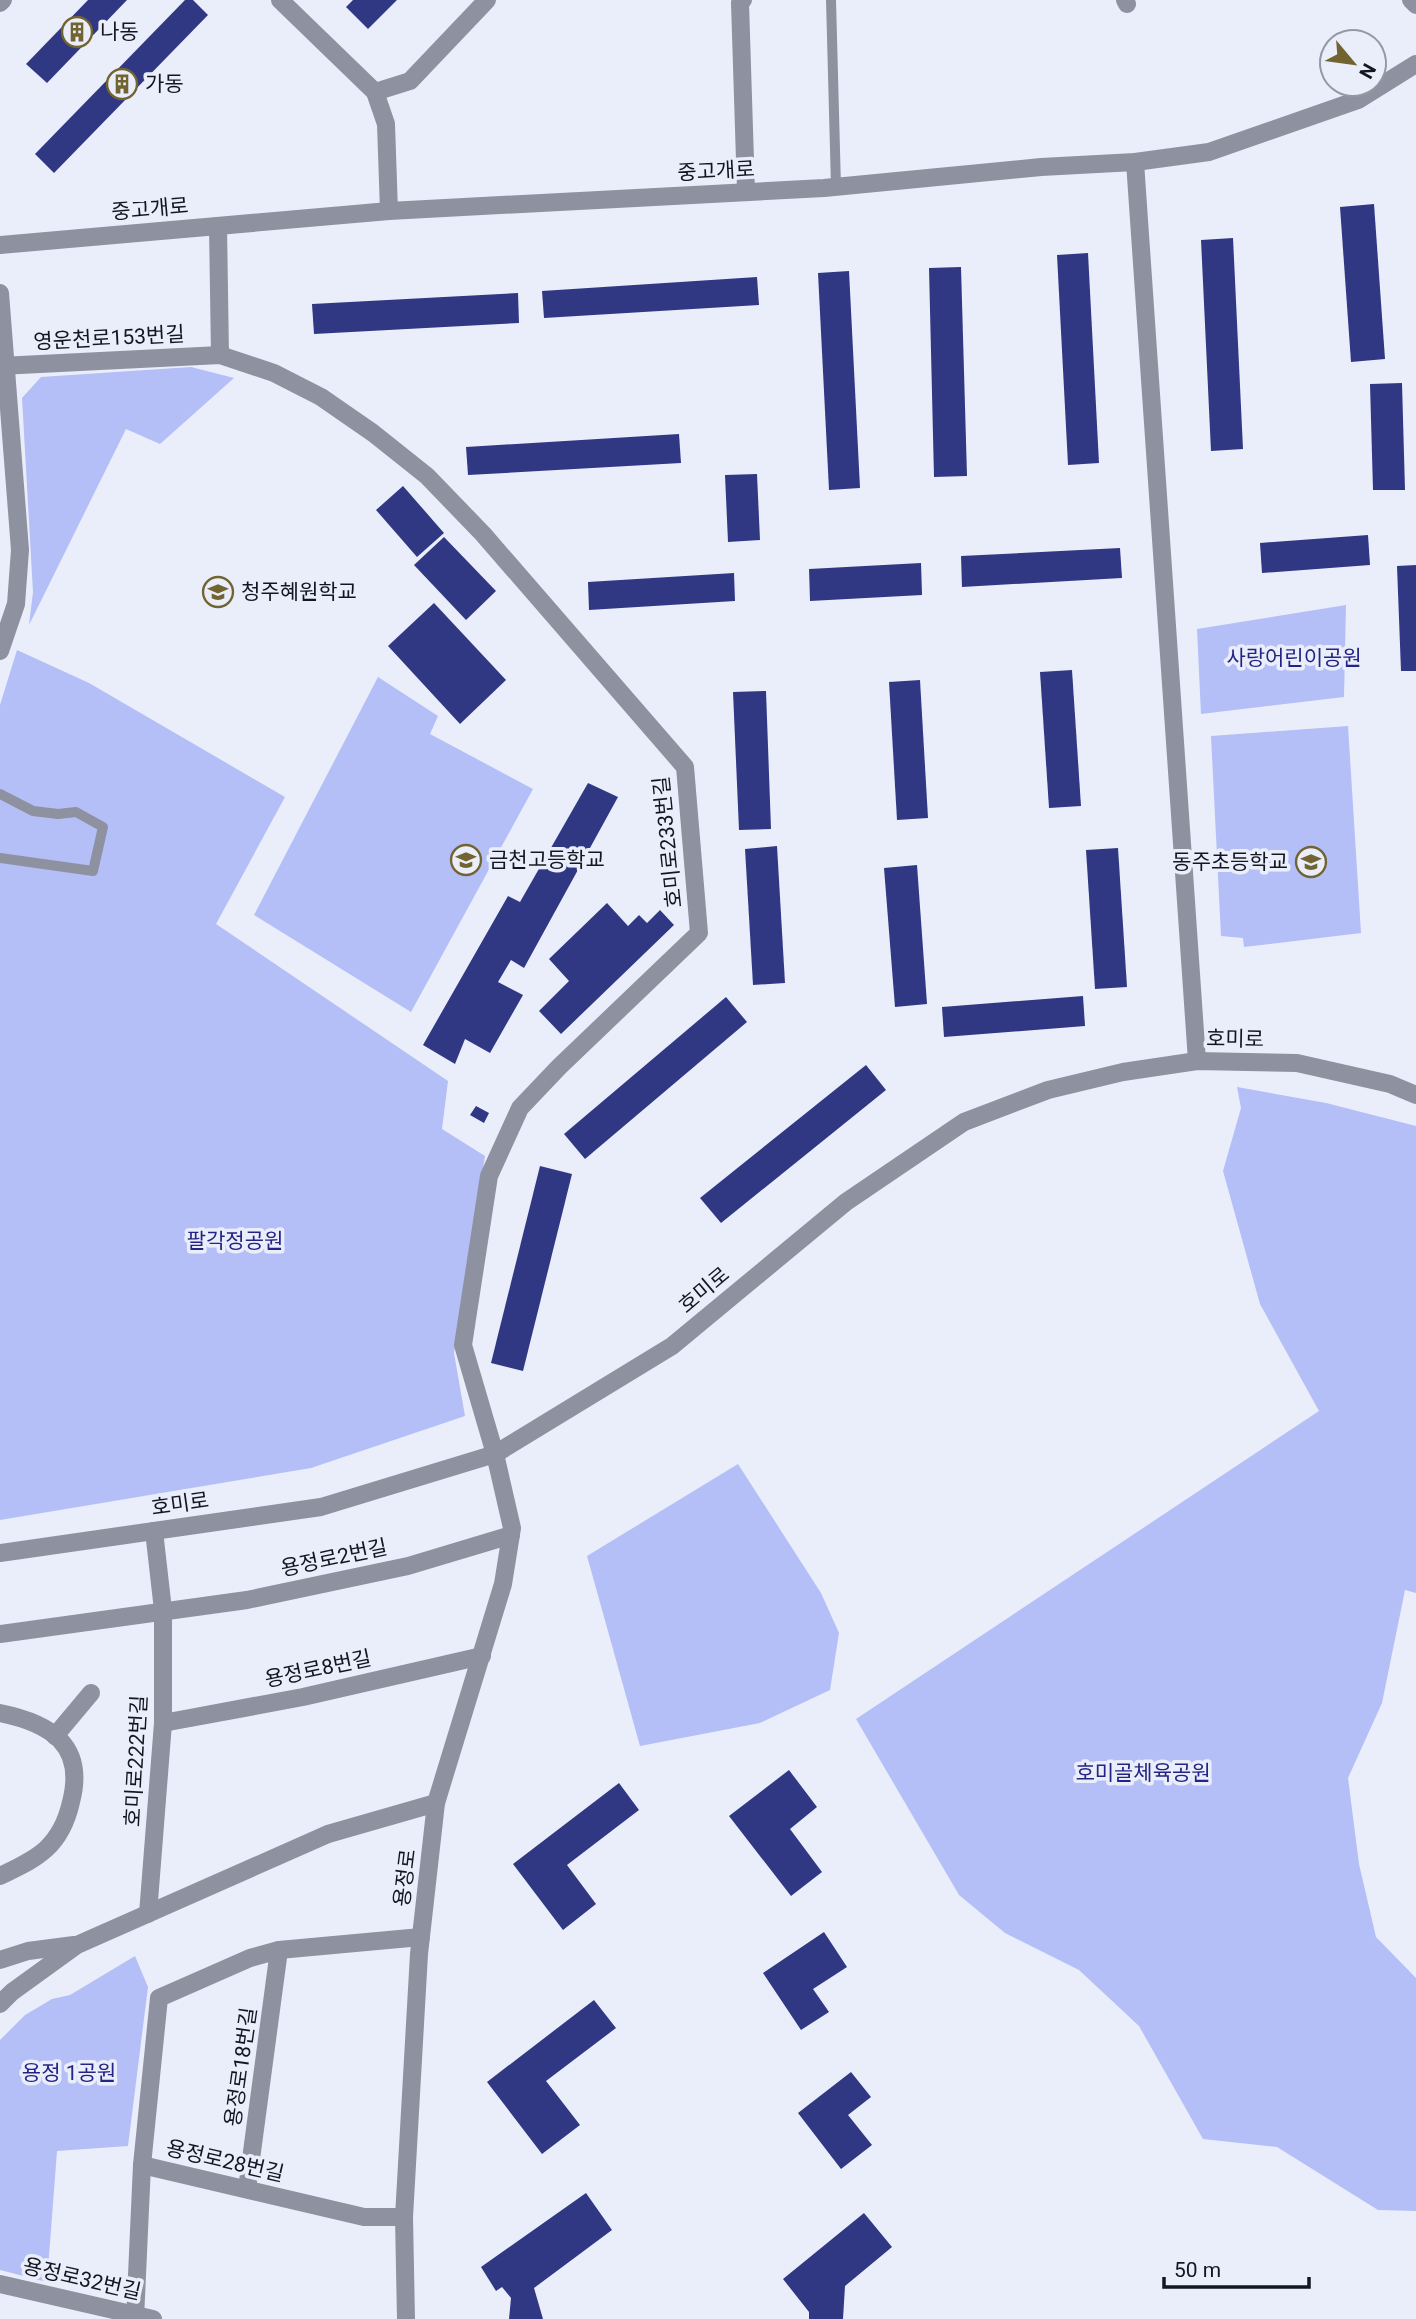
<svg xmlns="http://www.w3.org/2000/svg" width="1416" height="2319" viewBox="0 0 1416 2319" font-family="Roboto,'Noto Sans KR',sans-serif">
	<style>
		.green { fill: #b3bff6 }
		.building { fill: #303884 }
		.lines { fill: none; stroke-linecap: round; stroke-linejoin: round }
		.service { stroke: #8e919f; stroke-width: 10 }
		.minor { stroke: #8e919f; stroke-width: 18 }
		.tertiary { stroke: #8e919f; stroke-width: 18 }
		.labels { text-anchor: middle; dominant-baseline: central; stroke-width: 7; stroke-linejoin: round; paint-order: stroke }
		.poi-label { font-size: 21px; fill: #131621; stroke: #eaeefb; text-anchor: start }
		.street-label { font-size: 21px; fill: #131621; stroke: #eaeefb }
		.park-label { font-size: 21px; fill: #252485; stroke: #eaeefb }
	</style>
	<rect width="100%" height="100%" fill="#eaeefb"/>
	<g class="green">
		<polygon points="191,367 234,378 160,444 126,429 29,625 33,592 22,398 41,377"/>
		<polygon points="1346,605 1344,697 1201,714 1197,629"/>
		<polygon points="17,650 89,683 285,797 216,924 448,1081 442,1129 485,1156 454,1353 465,1416 311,1468 0,1520 0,705"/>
		<polygon points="378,677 438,716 430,734 533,789 411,1012 254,915"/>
		<polygon points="1348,726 1361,933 1244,947 1243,938 1221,936 1211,736"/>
		<polygon points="1237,1087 1326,1103 1416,1126 1416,1593 1405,1590 1382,1703 1348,1778 1359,1864 1376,1937 1416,1978 1416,2211 1378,2210 1277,2147 1203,2139 1139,2026 1079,1970 1005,1933 959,1895 856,1719 1319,1411 1260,1304 1223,1171 1241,1108"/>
		<polygon points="738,1464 821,1593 839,1633 830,1690 760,1723 640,1746 587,1556"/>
		<polygon points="135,1956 148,1987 128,2146 57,2151 47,2282 0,2270 0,2040 25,2015 52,1999 70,1995"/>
	</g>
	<g class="building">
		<polygon points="88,0 127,0 47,83 26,64"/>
		<polygon points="185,0 193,0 208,15 54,173 35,154"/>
		<polygon points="353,0 397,0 368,29 346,7"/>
		<polygon points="1374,204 1385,359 1351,362 1340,207"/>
		<polygon points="1233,238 1243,449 1211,451 1201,240"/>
		<polygon points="1088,253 1099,463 1068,465 1057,255"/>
		<polygon points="961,267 967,476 934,477 929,268"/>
		<polygon points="849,271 860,488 829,490 818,273"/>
		<polygon points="757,277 759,305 544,318 542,291"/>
		<polygon points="518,293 519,323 314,334 312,304"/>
		<polygon points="1402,383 1405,490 1373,490 1370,384"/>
		<polygon points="679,434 681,463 468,475 466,447"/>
		<polygon points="757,474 760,540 728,542 725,475"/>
		<polygon points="403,486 444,533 417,557 376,510"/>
		<polygon points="1368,535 1370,565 1262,573 1260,543"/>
		<polygon points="444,537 496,591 466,620 414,565"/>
		<polygon points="1120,548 1122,578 962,587 961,556"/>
		<polygon points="921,563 922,595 810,601 809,569"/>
		<polygon points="1416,565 1416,671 1401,671 1397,566"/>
		<polygon points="734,573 735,601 589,610 588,582"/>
		<polygon points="434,603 506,680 460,724 388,646"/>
		<polygon points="1072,670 1081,806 1049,808 1040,672"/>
		<polygon points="920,680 928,818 897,820 889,682"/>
		<polygon points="766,691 771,829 739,830 733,692"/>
		<polygon points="588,783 618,797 524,968 511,960 498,982 523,995 490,1053 465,1039 455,1064 423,1045 508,896 520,902"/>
		<polygon points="777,846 785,983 753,985 745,849"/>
		<polygon points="1118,848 1127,987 1095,989 1086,850"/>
		<polygon points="917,865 927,1004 895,1007 884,868"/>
		<polygon points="607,903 628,926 639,915 647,923 660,910 674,925 561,1034 539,1011 569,981 549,959"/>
		<polygon points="1083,996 1085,1026 944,1037 942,1007"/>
		<polygon points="726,997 747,1022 585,1159 564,1134"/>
		<polygon points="866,1065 886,1090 721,1223 700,1198"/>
		<polygon points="476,1106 489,1113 484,1123 470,1115"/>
		<polygon points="540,1166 572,1174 523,1371 491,1363"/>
		<polygon points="789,1770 817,1807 790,1829 822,1872 791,1896 729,1816"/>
		<polygon points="619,1783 639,1810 567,1865 596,1904 563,1930 513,1864"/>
		<polygon points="824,1932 847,1967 813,1989 829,2012 801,2030 763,1973"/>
		<polygon points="594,2000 616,2028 546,2081 580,2125 542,2154 487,2082"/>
		<polygon points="851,2072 871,2097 848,2115 872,2145 841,2169 798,2113"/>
		<polygon points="586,2193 612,2230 534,2288 543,2319 509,2319 511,2298 502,2287 496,2291 481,2267"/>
		<polygon points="864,2213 892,2247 845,2286 843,2319 809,2319 809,2312 783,2279"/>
	</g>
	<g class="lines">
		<g class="service">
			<polyline points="831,0 836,187"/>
			<polyline points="0,794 33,811 58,814 76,812 103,827 93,871 0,858"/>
		</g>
		<g class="minor">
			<polyline points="280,0 375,92 386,124 389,211"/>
			<polyline points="743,0 740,3 746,192"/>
			<polyline points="1125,0 1127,4"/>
			<polyline points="1411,0 1416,5"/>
			<polyline points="0,3 3,0"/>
			<polyline points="375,92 410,81 487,0"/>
			<polyline points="1135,162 1197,1061"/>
			<polyline points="218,226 220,355"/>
			<polyline points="0,293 20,550 16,604 0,651"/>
			<polyline points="0,366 220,355 274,373 321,397 373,433 427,476 483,534 685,767 699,933 559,1067 520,1108 489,1176 463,1345 495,1454 512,1528 503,1584 436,1803 419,1954 404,2217 406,2319"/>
			<polyline points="0,1634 247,1600 408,1566 511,1535"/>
			<path d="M 0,1713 C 50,1723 86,1745 71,1802 C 67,1820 60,1836 46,1849 C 33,1861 16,1868 0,1876"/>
			<polyline points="163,1723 303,1697 482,1656"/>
			<polyline points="55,1736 91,1693"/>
			<polyline points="148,1914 163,1723 163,1610 154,1531"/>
			<polyline points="0,1960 28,1951 74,1945"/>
			<polyline points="0,2004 12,1992 77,1945 328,1834 436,1803"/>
			<polyline points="142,2165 364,2217 404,2217"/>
			<polyline points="247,2189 279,1950"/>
			<polyline points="0,2284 153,2319"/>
			<polyline points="135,2319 142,2165 159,1998 250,1958 279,1950 421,1937"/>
		</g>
		<g class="tertiary">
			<polyline points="0,245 389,211 824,188 1041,167 1135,162 1209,152 1358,100 1416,64"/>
			<polyline points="0,1553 321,1507 495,1454 672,1346 846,1202 964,1122 1048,1090 1123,1072 1197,1061 1297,1063 1390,1084 1416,1095"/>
		</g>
	</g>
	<defs>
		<g id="building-ring" transform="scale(1.575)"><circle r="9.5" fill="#eaeefb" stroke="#726431" stroke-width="1.5"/><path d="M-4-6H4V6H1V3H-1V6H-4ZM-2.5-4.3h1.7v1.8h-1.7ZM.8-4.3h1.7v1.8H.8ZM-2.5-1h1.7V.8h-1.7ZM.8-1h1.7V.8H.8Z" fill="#726431"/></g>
		<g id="school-ring" transform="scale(1.575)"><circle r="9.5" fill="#eaeefb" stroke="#726431" stroke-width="1.5"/><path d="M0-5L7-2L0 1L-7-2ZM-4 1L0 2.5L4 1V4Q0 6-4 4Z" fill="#726431"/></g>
	</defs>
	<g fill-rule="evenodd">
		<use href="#building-ring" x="77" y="32"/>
		<use href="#building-ring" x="122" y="84"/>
		<use href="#school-ring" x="218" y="592"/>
		<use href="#school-ring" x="466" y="860"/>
		<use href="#school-ring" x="1311" y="862"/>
	</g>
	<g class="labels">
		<g class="poi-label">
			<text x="100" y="32">나동</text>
			<text x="145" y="84">가동</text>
			<text x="241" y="592">청주혜원학교</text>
			<text x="489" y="860">금천고등학교</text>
			<text x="1288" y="862" text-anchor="end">동주초등학교</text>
		</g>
		<g class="street-label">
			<text transform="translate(716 171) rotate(-3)">중고개로</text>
			<text transform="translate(150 209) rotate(-5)">중고개로</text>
			<text transform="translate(109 338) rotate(-3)">영운천로153번길</text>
			<text transform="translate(668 842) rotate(-96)">호미로233번길</text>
			<text transform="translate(1235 1039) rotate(1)">호미로</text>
			<text transform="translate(704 1290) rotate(-40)">호미로</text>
			<text transform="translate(180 1504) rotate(-8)">호미로</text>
			<text transform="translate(334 1558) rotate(-12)">용정로2번길</text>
			<text transform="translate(318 1669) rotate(-12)">용정로8번길</text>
			<text transform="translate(136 1761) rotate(-87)">호미로222번길</text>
			<text transform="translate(405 1878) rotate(-83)">용정로</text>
			<text transform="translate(241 2067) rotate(-82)">용정로18번길</text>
			<text transform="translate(225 2161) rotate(13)">용정로28번길</text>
			<text transform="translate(82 2279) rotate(13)">용정로32번길</text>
		</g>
		<g class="park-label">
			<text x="1294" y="658">사랑어린이공원</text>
			<text x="235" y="1241">팔각정공원</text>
			<text x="1143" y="1773">호미골체육공원</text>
			<text x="69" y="2073">용정 1공원</text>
		</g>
	</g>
	<g transform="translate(1353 63) rotate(119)"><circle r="33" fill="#eaeefb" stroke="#9498a4" stroke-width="2"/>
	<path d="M0-5L12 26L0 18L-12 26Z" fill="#726431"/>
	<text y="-10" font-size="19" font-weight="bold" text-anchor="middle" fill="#131621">N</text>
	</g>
	<path d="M1164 2277v10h145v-10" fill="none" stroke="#131621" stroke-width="3.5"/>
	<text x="1174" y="2277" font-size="21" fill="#131621" stroke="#eaeefb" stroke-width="5" paint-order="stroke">50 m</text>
</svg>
